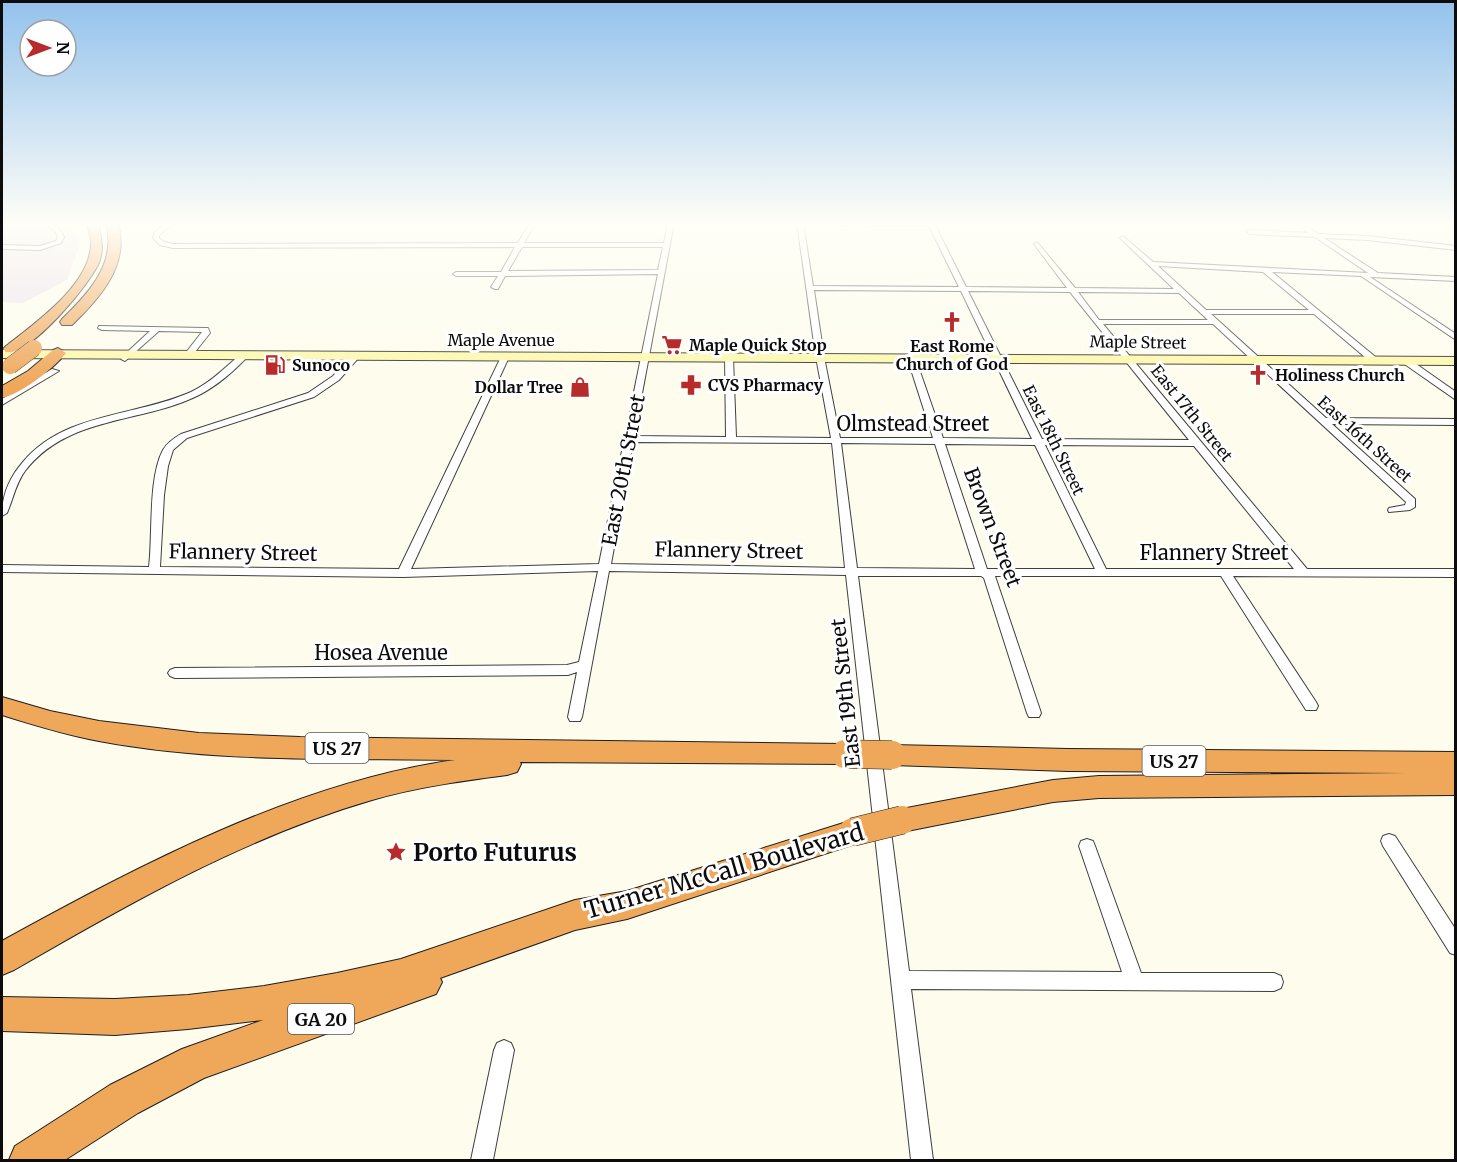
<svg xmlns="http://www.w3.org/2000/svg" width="1457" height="1162" viewBox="0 0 1457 1162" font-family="Merriweather,serif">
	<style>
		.industrial { fill: #ebe1eb }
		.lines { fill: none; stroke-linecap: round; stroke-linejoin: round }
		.street-casing { stroke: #3f3f3f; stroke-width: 2 }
		.secondary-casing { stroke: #2e2e2e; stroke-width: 2 }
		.highway-casing { stroke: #1d1d1d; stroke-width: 2 }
		.street { fill: #fff; fill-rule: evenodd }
		.secondary { fill: #fcf8aa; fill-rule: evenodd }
		.highway { fill: #efa75a; fill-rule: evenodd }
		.highway-bridge-far1-casing { stroke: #1d1d1d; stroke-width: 17; stroke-linecap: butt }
		.highway-bridge-casing { stroke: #1d1d1d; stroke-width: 29; stroke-linecap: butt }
		.highway-bridge-far1 { stroke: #efa75a; stroke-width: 16 }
		.highway-bridge { stroke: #efa75a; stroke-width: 28 }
		.labels { text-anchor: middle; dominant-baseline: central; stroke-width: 6; stroke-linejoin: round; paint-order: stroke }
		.far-street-label { font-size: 16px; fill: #0c0c0c; stroke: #fff }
		.far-poi-label { font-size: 16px; font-weight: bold; fill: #0c0c0c; stroke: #fff; text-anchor: start }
		.shield { fill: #fff; stroke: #555; stroke-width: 1.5 }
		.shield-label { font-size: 18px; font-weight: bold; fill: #0c0c0c }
		.street-label { font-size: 20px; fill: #0c0c0c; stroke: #fff }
		.near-poi-label { font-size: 24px; font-weight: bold; fill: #0c0c0c; stroke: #fff; text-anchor: start }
		.near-street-label { font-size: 24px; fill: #0c0c0c; stroke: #fff }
	</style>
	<rect width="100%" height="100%" fill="#fefced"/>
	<polygon class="industrial" points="2,223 67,223 81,241 67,280 23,303 2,302"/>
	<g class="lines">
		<g class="street-casing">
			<g id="street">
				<path d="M 42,223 C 53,223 60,227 64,237 L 61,243 L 40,250 L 2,249 L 2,245 L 40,246 L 56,241 L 58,237 L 55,231 Z"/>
				<path d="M 166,223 L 173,223 L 159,235 L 159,238 L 164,242 L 173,244 L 518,243 L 530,223 L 536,223 L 524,243 L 664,243 L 668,223 L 674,223 L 634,436 L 726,437 L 725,357 L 729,355 L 733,357 L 736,437 L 831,438 L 816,357 L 797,223 L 803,223 L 813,286 L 959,287 L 929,226 L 826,225 L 823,223 L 934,223 L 966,287 L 1067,288 L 1034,244 L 1037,242 L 1075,288 L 1174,289 L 1121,239 L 1120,238 L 1123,236 L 1153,262 L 1368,273 L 1315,237 L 1250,234 L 1247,232 L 1250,230 L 1309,233 L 1295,223 L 1302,223 L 1318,234 L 1368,236 L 1456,246 L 1456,250 L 1368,240 L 1324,238 L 1378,273 L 1456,277 L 1456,281 L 1370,277 L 1456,334 L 1456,340 L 1361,276 L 1272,272 L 1378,359 L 1378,363 L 1372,363 L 1314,314 L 1211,314 L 1326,418 L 1456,419 L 1456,425 L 1332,424 L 1415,499 L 1415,507 L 1410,510 L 1389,512 L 1388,510 L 1389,508 L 1405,505 L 1406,502 L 1213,324 L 1103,324 L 1307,569 L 1456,569 L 1456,577 L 1233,576 L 1316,702 L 1318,706 L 1316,710 L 1306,710 L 1221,576 L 995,576 L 1041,713 L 1039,717 L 1029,717 L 1027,713 L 984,578 L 981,576 L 858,576 L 909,971 L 1122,972 L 1079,846 L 1081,841 L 1087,839 L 1093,841 L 1095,846 L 1141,973 L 1274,973 L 1281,976 L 1283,982 L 1281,988 L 1274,991 L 911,989 L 933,1160 L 911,1160 L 846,575 L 609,571 L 582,717 L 580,721 L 570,721 L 568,717 L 577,672 L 568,675 L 175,678 L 170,676 L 168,673 L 170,670 L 175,668 L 567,665 L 579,662 L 598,571 L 403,577 L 2,572 L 2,565 L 149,567 C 153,534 148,478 163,450 C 167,443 174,438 181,434 L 308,393 L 333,376 L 354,353 L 357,353 L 361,355 L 339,380 L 314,397 L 187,438 L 173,450 L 168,466 L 164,495 L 160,567 L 399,569 L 501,357 L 505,355 L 509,357 L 411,569 L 599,564 L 658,274 L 505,276 L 498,289 L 495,289 L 491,287 L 498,276 L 456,276 L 453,274 L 456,272 L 501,272 L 515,247 L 173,248 L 160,245 L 153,238 L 154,233 ZM 522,247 L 663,247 L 658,270 L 508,271 ZM 1158,266 L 1263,272 L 1309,310 L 1206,310 ZM 814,290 L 961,291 L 1032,439 L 943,438 L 915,357 L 911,355 L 907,357 L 933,438 L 840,438 L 824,357 ZM 968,291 L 1070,292 L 1189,440 L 1042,439 ZM 1078,292 L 1179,293 L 1208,320 L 1099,320 ZM 633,442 L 832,443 L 845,568 L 611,564 ZM 841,443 L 935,444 L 975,569 L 857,568 ZM 945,444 L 1035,445 L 1095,569 L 987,569 ZM 1045,445 L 1194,446 L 1294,569 L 1106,569 Z"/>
				<polygon points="99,326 205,328 208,328 210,333 191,357 188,357 184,355 202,332 159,331 125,361 121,359 122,357 150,331 102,330 98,328"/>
				<path d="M 242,353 L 249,355 C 235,370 217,386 199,395 C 141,424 68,415 25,471 C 16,483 13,499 7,513 L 2,516 C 2,495 9,478 23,462 C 65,412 135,417 191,392 C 210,383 226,367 242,353 Z"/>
				<polygon points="1403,359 1409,359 1456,392 1456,400 1403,363"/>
				<polygon points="52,369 59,371 2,405 2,399"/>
				<polygon points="1389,834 1395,836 1456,930 1456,955 1450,953 1383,846 1381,841 1383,836"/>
				<polygon points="504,1040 511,1043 514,1050 493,1160 471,1160 494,1050 497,1043"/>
			</g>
		</g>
		<g class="secondary-casing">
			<polygon id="secondary" points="2,350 1456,357 1456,365 2,358"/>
		</g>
		<g class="highway-casing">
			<g id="highway">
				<path d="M 86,223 L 98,223 C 101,236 104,247 100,260 C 93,282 28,358 6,352 L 3,349 L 6,346 C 35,323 93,283 91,241 C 91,235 88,229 86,223 Z"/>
				<path d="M 106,223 L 118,223 C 130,265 100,298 72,325 L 62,325 L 60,322 L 62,319 C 89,293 117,263 106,223 Z"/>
				<path d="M 58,348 L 66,353 C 53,369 21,394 2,398 L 2,386 L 28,371 L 53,350 Z"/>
				<path d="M 2,697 L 50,711 L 99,721 L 199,733 L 300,737 L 845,744 L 855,747 L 859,754 L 855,761 L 845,764 L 520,762 L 521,764 L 517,772 L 507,775 C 462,781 417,787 372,800 C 245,837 128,904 14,970 L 2,975 L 2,941 C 140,865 297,782 455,760 C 336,758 216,763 99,741 C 66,735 34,725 2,715 Z"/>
				<polygon points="892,745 1068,749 1456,752 1456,795 1099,798 1053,802 902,832 891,829 887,820 891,811 1053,780 1099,776 1407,773 1068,771 892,765 882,762 878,755 882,748"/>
				<polygon points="853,820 864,823 868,832 864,841 627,919 575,930 440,978 442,982 436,994 204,1078 138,1113 65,1160 9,1160 15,1146 110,1085 182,1049 263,1020 188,1029 115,1035 2,1031 2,997 115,999 188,995 264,986 337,973 401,959 575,900 627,891"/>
			</g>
		</g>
		<use href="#street" class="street"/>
		<use href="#secondary" class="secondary"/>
		<use href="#highway" class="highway"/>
		<g class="highway-bridge-far1-casing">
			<polyline id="highway-bridge-far1" points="10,366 34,348"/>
		</g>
		<g class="highway-bridge-casing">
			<g id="highway-bridge">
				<polyline points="845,754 892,755"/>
				<polyline points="853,832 902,820"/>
			</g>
		</g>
		<use href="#highway-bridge-far1" class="highway-bridge-far1"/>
		<use href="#highway-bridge" class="highway-bridge"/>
	</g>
	<linearGradient id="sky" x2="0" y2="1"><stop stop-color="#93c2ed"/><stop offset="0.58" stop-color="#fffef7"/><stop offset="1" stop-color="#fffef7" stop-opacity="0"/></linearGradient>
	<rect width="1457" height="386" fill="url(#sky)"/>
	<defs>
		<g id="church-bare" transform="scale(1.62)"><path d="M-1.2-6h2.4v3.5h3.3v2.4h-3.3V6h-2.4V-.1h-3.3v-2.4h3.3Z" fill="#b72b2a" stroke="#fff" stroke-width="2.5" paint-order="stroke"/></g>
		<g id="supermarket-bare" transform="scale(1.62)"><path d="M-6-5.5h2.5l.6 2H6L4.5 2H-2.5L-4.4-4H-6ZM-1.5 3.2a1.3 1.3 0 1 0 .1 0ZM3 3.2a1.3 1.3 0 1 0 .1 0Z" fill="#b72b2a" stroke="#fff" stroke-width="2.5" paint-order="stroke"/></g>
		<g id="fuel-bare" transform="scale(1.62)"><path d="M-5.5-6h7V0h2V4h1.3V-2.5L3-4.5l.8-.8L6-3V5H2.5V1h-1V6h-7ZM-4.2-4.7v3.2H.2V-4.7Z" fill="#b72b2a" stroke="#fff" stroke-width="2.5" paint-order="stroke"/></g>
		<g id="pharmacy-bare" transform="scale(1.62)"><path d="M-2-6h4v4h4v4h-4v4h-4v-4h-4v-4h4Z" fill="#b72b2a" stroke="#fff" stroke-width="2.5" paint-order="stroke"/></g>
		<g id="shop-bare" transform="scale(1.62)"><path d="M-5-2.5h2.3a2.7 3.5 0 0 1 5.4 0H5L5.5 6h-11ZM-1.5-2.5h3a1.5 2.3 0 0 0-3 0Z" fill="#b72b2a" stroke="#fff" stroke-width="2.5" paint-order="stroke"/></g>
		<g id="sight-bare" transform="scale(1.62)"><path d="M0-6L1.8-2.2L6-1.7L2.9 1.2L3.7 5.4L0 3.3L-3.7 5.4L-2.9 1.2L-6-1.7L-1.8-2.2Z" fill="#b72b2a" stroke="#fff" stroke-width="2.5" paint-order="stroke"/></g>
	</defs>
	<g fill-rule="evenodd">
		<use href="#church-bare" x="952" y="322"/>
		<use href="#supermarket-bare" x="672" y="345"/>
		<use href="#fuel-bare" x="275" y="365"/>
		<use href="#church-bare" x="1258" y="375"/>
		<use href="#pharmacy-bare" x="691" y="385"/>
		<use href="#shop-bare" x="580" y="387"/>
		<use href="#sight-bare" x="396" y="852"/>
	</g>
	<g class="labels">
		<g class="far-street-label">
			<text x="501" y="340">Maple Avenue</text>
			<text transform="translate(1138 342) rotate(1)">Maple Street</text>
			<text transform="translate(1192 413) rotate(51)">East 17th Street</text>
			<text transform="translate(1365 439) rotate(42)">East 16th Street</text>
			<text transform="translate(1054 440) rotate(64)">East 18th Street</text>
		</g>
		<g class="far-poi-label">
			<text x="689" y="345">Maple Quick Stop</text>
			<text x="952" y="346" text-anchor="middle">East Rome<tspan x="952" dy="18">Church of God</tspan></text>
			<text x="292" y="365">Sunoco</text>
			<text x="1275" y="375">Holiness Church</text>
			<text x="708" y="385">CVS Pharmacy</text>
			<text x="563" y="387" text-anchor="end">Dollar Tree</text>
		</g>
		<g class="shield">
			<rect x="305.5" y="733" width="63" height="30" rx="4.5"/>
			<rect x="1142.5" y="746" width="63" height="30" rx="4.5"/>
			<rect x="288" y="1004" width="66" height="30" rx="4.5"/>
		</g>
		<g class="shield-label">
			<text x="337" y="748">US 27</text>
			<text x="1174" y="761">US 27</text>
			<text x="321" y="1019">GA 20</text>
		</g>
		<g class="street-label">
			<text x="913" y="423">Olmstead Street</text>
			<text transform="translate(623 470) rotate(-79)">East 20th Street</text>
			<text transform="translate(993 527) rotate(69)">Brown Street</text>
			<text transform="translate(729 550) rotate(1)">Flannery Street</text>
			<text transform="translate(243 552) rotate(1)">Flannery Street</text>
			<text x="1214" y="552">Flannery Street</text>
			<text x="381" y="652">Hosea Avenue</text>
			<text transform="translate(845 693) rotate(-96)">East 19th Street</text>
		</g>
		<g class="near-poi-label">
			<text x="413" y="852">Porto Futurus</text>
		</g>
		<g class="near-street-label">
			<text transform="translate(724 871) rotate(-16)">Turner McCall Boulevard</text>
		</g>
	</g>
	<rect width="1457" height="1162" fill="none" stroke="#0c0c0c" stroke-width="6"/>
	<g transform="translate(48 48) rotate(90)"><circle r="28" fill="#ffffff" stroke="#9e9e9e" stroke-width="1.5"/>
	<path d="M0-4.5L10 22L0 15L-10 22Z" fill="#b72b2a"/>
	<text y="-9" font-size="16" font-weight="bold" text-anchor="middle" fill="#0c0c0c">N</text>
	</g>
</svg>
